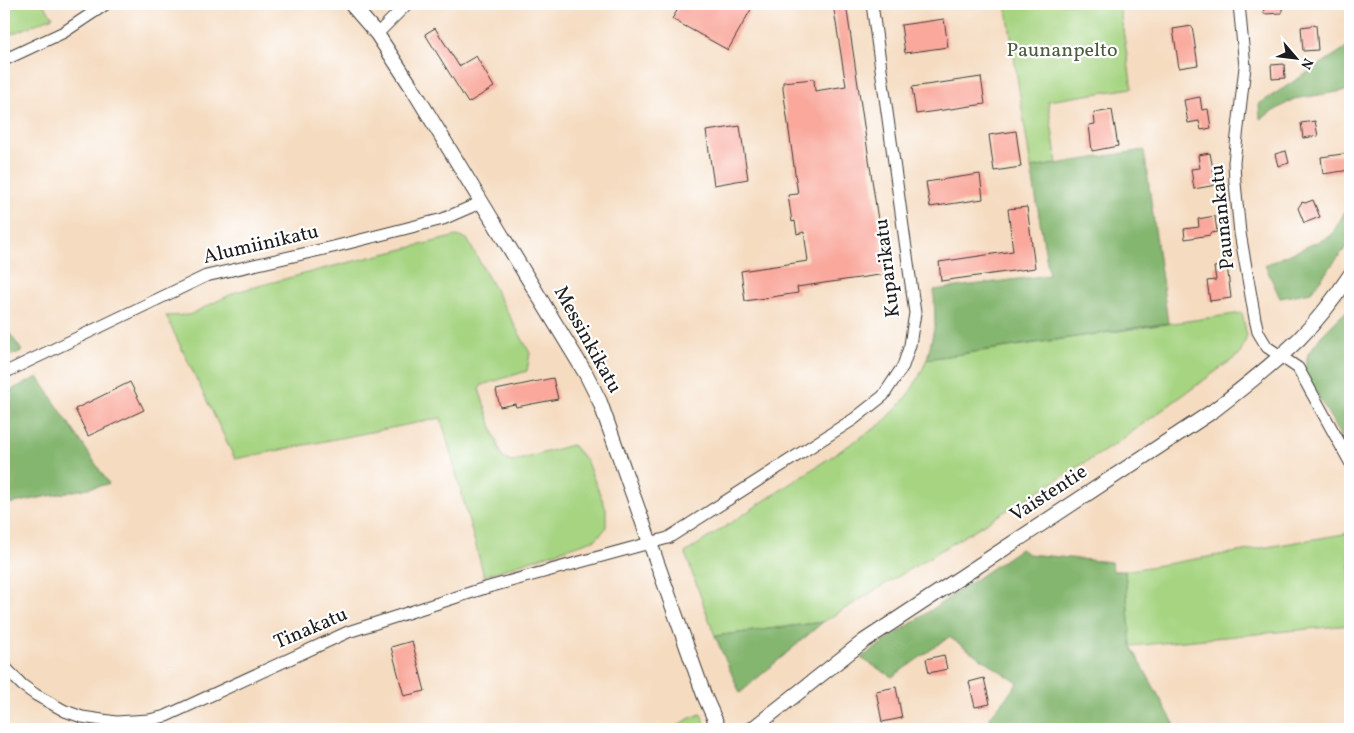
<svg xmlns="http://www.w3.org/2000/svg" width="1354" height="733" viewBox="0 0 1354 733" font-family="Vollkorn,serif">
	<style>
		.green { fill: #a6d481; stroke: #61784e }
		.forest { fill: #84b66f; stroke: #506946 }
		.building { fill: #f9a89b }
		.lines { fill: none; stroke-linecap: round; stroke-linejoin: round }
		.minor-casing { stroke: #3d3935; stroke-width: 13 }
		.tertiary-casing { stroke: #3d3935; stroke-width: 16 }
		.minor { stroke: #fff; stroke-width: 11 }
		.tertiary { stroke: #fff; stroke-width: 14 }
		.labels { text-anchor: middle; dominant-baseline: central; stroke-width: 4.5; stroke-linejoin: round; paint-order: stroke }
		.park-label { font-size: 20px; fill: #4c5c3f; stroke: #fff }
		.street-label { font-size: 20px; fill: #1c1c1c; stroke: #fff }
	</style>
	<rect width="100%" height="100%" fill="#fff"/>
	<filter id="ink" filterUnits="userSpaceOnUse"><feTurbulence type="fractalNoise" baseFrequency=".02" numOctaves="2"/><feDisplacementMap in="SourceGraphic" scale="10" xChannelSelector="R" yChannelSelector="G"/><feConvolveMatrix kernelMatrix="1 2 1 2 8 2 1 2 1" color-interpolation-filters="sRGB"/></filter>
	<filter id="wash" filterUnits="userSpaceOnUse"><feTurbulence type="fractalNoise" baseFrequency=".0096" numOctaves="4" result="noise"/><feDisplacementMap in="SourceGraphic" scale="20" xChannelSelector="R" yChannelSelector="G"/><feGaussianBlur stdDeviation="1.12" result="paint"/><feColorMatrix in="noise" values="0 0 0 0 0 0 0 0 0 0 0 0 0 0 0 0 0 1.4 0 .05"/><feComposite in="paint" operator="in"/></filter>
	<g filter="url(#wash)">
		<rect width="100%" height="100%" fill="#f5dcc1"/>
		<g class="green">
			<polygon points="4,4 43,4 53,17 4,37"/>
			<polygon points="1006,4 1119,4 1132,88 1048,101 1057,164 1031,168"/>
			<polygon points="457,236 467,239 530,353 527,371 482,385 479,389 502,457 511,462 572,445 586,460 606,509 606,528 596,539 484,576 441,418 235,459 166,316 189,315 236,292 326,268"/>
			<path d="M 1242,313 L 1247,336 L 1240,354 L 1114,445 L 823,622 L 715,636 L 685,553 L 881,424 C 902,405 917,385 927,359 Z"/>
			<polygon points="1350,533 1350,625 1131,646 1125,571"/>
			<polygon points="701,714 707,729 673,729 690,718"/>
		</g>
		<g class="forest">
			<polygon points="1350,45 1350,90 1294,99 1260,119 1259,104"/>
			<polygon points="1144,150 1168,323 927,359 935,325 934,290 1049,275 1031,168"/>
			<polygon points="1350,203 1350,242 1311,292 1280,298 1265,265 1331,236"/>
			<polygon points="1350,307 1350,432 1343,439 1304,372 1308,354 1322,335"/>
			<polygon points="4,330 11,335 22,351 4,358"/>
			<polygon points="38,377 109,484 4,505 4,393"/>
			<polygon points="1020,549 1028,554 1111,562 1113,571 1125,571 1131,646 1177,729 974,729 983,726 1018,683 949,637 892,677 861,658"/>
			<polygon points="823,622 740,693 715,636"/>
		</g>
		<g id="blocks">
			<g class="building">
				<polygon points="681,4 754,4 728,50 672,19"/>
				<polygon points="833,4 846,4 886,274 797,287 798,293 745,301 741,271 808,261 804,232 797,234 795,221 792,222 788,195 798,194 783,89 783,82 814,79 815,91 846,86"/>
				<polygon points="1263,4 1282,4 1282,13 1264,14"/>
				<polygon points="944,19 948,47 905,53 901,25"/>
				<polygon points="1316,25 1318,50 1303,51 1301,27"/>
				<polygon points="1192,26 1198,65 1179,68 1173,29"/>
				<polygon points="435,28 459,66 476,56 494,87 468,103 425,34"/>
				<polygon points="1284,64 1285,78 1272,79 1271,65"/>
				<polygon points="981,77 985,104 916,114 912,87"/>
				<polygon points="1200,97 1202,110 1208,109 1211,128 1201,130 1199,121 1188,123 1184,100"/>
				<polygon points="1112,110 1118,146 1092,151 1089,125 1095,124 1094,113"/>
				<polygon points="1315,121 1318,136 1303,138 1301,123"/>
				<polygon points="740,126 748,179 714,185 706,131"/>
				<polygon points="1016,131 1021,167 994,171 989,135"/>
				<polygon points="1286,151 1289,163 1278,166 1275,154"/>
				<polygon points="1210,153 1216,185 1194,189 1191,169 1200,168 1198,155"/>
				<polygon points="1350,153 1350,170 1323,174 1321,157"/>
				<polygon points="980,174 983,199 930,207 926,182"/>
				<polygon points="1313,200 1320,217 1304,223 1298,208 1302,202 1305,203"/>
				<polygon points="1027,207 1035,268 941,281 939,262 1013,251 1008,209"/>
				<polygon points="1215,216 1217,232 1210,233 1210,235 1185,239 1184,229 1199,227 1198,219"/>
				<polygon points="1227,265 1231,298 1210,301 1207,281 1216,280 1214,267"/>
				<polygon points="553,378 558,399 516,407 515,404 500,407 496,390"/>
				<polygon points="130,382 144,410 88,436 75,409"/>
				<polygon points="412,641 425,691 404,696 391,647"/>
				<polygon points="944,655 947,669 929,673 926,659"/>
				<polygon points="984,678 990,704 975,707 969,682"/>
				<polygon points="896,687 902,718 882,722 876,691"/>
			</g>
		</g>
	</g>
	<g filter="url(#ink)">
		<use href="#blocks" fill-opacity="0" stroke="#3d3935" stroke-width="1"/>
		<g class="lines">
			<g class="minor-casing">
				<g id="minor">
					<polyline points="1239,4 1245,67 1234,162 1235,183 1240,233 1255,319 1258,332 1267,347 1298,368 1350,462"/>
					<polyline points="377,34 407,4"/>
					<polyline points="4,60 64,32 106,4"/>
					<polyline points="4,373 206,276 333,247 443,219 482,202"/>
					<polyline points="4,666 22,685 36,695 65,711 82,717 116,722 149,720 166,716 348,632 485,588 668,538 854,419 883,396 903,366 910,345 915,313 872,4"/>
				</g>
			</g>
			<g class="tertiary-casing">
				<g id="tertiary">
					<polyline points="351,4 377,34 411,86 586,374 600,402 704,695 719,729"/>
					<path d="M 752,729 L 864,641 L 1213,411 C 1243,388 1272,365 1299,339 C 1318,320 1335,298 1350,275"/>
				</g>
			</g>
			<use href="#minor" class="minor"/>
			<use href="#tertiary" class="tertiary"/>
		</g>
	</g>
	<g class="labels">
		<g class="park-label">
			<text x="1062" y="51">Paunanpelto</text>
		</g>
		<g class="street-label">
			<text transform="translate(1223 217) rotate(-96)">Paunankatu</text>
			<text transform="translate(261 245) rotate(-13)">Alumiinikatu</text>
			<text transform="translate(888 268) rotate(-97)">Kuparikatu</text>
			<text transform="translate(587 340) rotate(61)">Messinkikatu</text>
			<text transform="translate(1049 494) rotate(-33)">Vaistentie</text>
			<text transform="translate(311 629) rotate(-23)">Tinakatu</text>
		</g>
	</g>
	<rect width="1354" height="733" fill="none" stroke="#fff" stroke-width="20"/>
	<g transform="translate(1296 58) rotate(118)" stroke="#ffffff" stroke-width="4" paint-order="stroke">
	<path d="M0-4L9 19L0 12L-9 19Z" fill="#1c1c1c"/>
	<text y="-8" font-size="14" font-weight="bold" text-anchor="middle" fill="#1c1c1c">N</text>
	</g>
</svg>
